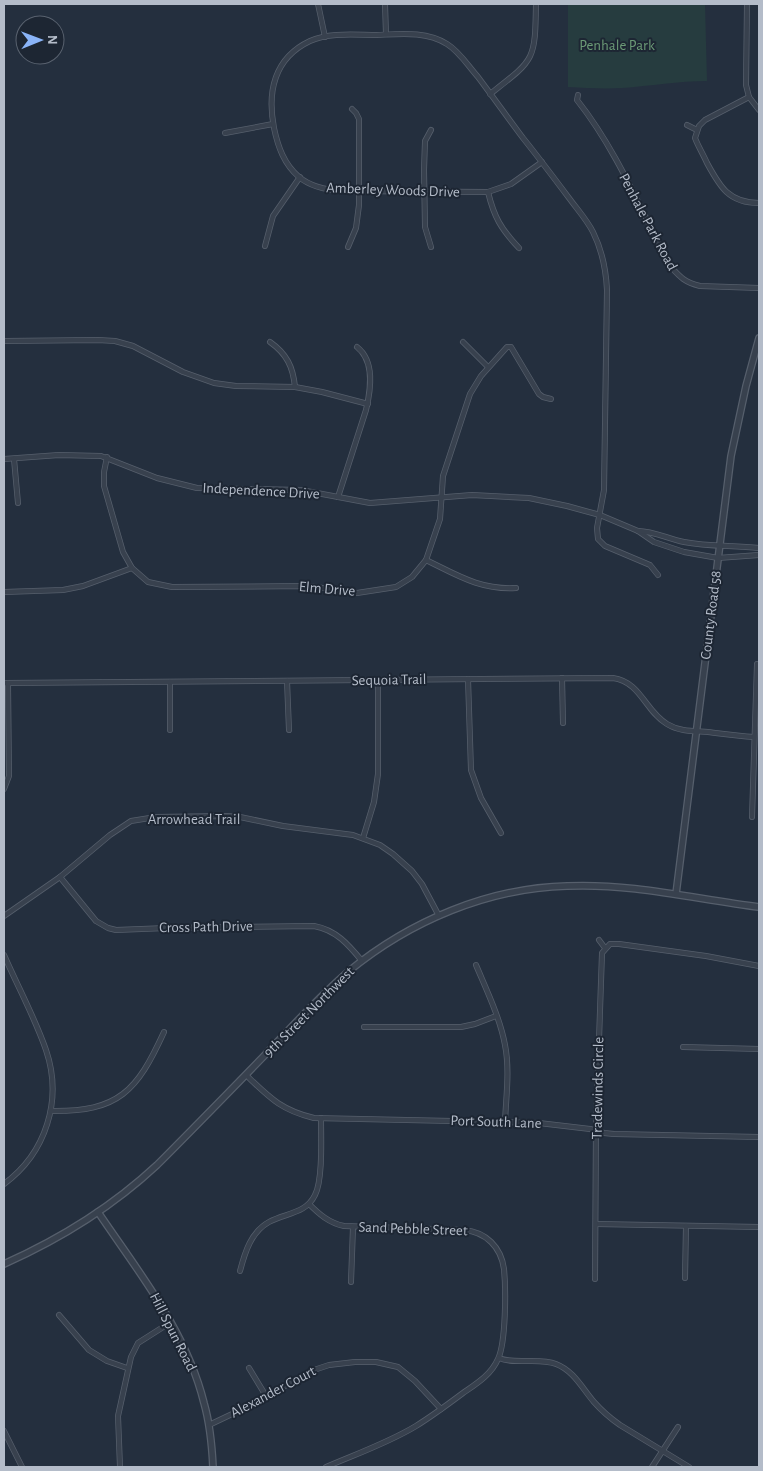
<svg xmlns="http://www.w3.org/2000/svg" width="763" height="1471" viewBox="0 0 763 1471" font-family="'Alegreya Sans',sans-serif">
	<style>
		.green { fill: #263c3f }
		.lines { fill: none; stroke-linecap: round; stroke-linejoin: round }
		.minor-casing { stroke: #565f6c; stroke-width: 6 }
		.tertiary-casing { stroke: #565f6c; stroke-width: 8 }
		.minor { stroke: #38414e; stroke-width: 4.5 }
		.tertiary { stroke: #38414e; stroke-width: 5.5 }
		.labels { text-anchor: middle; dominant-baseline: central; stroke-width: 4; stroke-linejoin: round; paint-order: stroke }
		.park-label { font-size: 15px; fill: #6b9a76; stroke: #1d2633 }
		.street-label { font-size: 15px; fill: #b4bcc9; stroke: #1d2633 }
	</style>
	<rect width="100%" height="100%" fill="#242f3e"/>
	<path class="green" d="M 568,4 L 705,4 L 707,81 C 679,81 650,86 622,88 C 604,89 586,88 568,87 Z"/>
	<g class="lines">
		<g class="minor-casing">
			<g id="minor">
				<polyline points="318,4 325,37"/>
				<polyline points="385,4 386,34"/>
				<polyline points="747,4 746,85 749,97 759,110"/>
				<path d="M 490,94 C 535,59 535,61 536,4"/>
				<path d="M 578,95 L 577,100 C 616,149 641,210 670,266 C 680,277 684,282 700,286 L 759,288"/>
				<path d="M 749,97 L 705,120 L 699,126 L 695,138 C 698,146 703,154 707,163 C 720,187 729,203 759,203"/>
				<polyline points="687,125 697,130"/>
				<polyline points="225,133 273,124"/>
				<path d="M 542,162 L 511,184 L 488,192 L 342,191 C 327,190 311,187 299,177 C 284,164 278,147 274,128 C 267,92 274,58 310,41 C 330,32 356,35 377,35 C 401,34 426,31 447,44 C 460,52 468,66 478,77 C 493,97 508,118 523,138 C 539,158 554,178 569,198 C 577,209 587,220 593,232 C 602,250 606,270 607,290 L 604,490 L 597,528 L 598,539 L 605,546 L 650,565 L 658,575"/>
				<path d="M 488,192 C 494,217 501,229 519,248"/>
				<polyline points="265,246 273,216 300,177"/>
				<polyline points="348,247 356,228 359,205 359,119 356,113 352,109"/>
				<polyline points="431,247 425,227 424,170 425,141 431,130"/>
				<polyline points="4,341 98,340 115,341 133,346 183,372 214,383 236,386 295,387 322,392 368,404"/>
				<path d="M 270,342 C 287,354 293,367 295,387"/>
				<polyline points="463,342 488,367"/>
				<polyline points="107,457 104,472 104,486 123,552 132,568 148,582 172,587 309,586 357,593 396,587 412,577 426,560 440,519 443,476 470,394 481,376 507,347 511,347 539,394 543,397 551,399"/>
				<polyline points="4,459 59,455 101,456 157,478 197,488 301,490 370,503 472,495 529,498 567,506 600,515 638,531 654,542 684,552 718,558 759,555"/>
				<polyline points="14,459 18,503"/>
				<path d="M 338,497 L 366,410 C 371,389 375,361 357,347"/>
				<path d="M 638,531 C 654,531 668,539 684,542 C 709,547 734,545 759,548"/>
				<path d="M 426,560 C 457,575 480,590 516,588"/>
				<polyline points="4,592 63,590 83,586 132,568"/>
				<polyline points="562,678 563,723"/>
				<polyline points="468,679 471,770 481,798 501,833"/>
				<polyline points="287,681 289,730"/>
				<polyline points="170,682 170,730"/>
				<path d="M 4,683 L 613,678 C 641,682 645,711 667,724 C 680,732 694,731 708,732 C 724,734 739,736 754,737"/>
				<polyline points="4,789 9,776 8,683"/>
				<polyline points="752,817 757,664"/>
				<polyline points="363,838 374,802 378,774 378,680"/>
				<path d="M 60,877 L 96,921 L 108,928 L 116,930 L 167,928 L 314,926 C 336,930 348,944 362,961"/>
				<polyline points="4,916 60,877 110,835 131,821 156,817 226,816 240,817 283,826 353,835 380,845 393,854 412,871 422,884 439,916"/>
				<polyline points="599,940 605,948"/>
				<path d="M 4,955 C 18,987 35,1018 46,1050 C 63,1100 46,1153 4,1184"/>
				<path d="M 476,965 C 487,991 500,1018 505,1045 C 510,1070 506,1097 505,1122"/>
				<polyline points="364,1027 461,1027 475,1024 496,1016"/>
				<polyline points="683,1047 759,1049"/>
				<path d="M 246,1075 C 270,1098 281,1110 314,1118 L 539,1123 L 590,1129 L 604,1133 L 614,1134 L 759,1137"/>
				<path d="M 51,1111 C 119,1112 137,1091 164,1032"/>
				<path d="M 309,1204 C 319,1214 329,1223 344,1226 L 464,1230 C 486,1232 501,1247 504,1269 C 506,1289 506,1342 498,1359 C 491,1375 476,1384 463,1393 C 447,1405 432,1416 416,1426 C 388,1443 356,1454 326,1467"/>
				<polyline points="596,1224 759,1227"/>
				<path d="M 240,1271 C 245,1252 251,1232 269,1222 C 285,1213 306,1214 315,1195 C 323,1180 321,1137 321,1118"/>
				<polyline points="685,1278 686,1226"/>
				<polyline points="595,1279 596,1127 602,953 610,944 619,944 706,956 759,966"/>
				<polyline points="351,1282 353,1227"/>
				<polyline points="59,1315 89,1350 107,1361 127,1368"/>
				<path d="M 499,1358 C 515,1365 538,1357 556,1364 C 574,1371 582,1388 594,1402 C 602,1411 610,1418 620,1425 L 689,1467"/>
				<polyline points="249,1368 266,1396"/>
				<polyline points="209,1425 249,1406 314,1370 329,1365 355,1362 376,1362 398,1367 415,1381 441,1409"/>
				<polyline points="4,1431 22,1467"/>
				<polyline points="120,1467 118,1416 131,1357 138,1343 171,1322"/>
				<polyline points="652,1467 678,1427"/>
			</g>
		</g>
		<g class="tertiary-casing">
			<g id="tertiary">
				<polyline points="676,894 731,456 746,386 759,338"/>
				<path d="M 98,1212 C 139,1273 186,1330 204,1403 C 210,1424 212,1446 213,1467"/>
				<path d="M 4,1264 C 60,1239 112,1207 157,1165 C 193,1129 228,1093 263,1057 C 291,1028 318,997 349,971 C 410,921 488,888 567,886 C 632,883 695,899 759,907"/>
			</g>
		</g>
		<use href="#minor" class="minor"/>
		<use href="#tertiary" class="tertiary"/>
	</g>
	<g class="labels">
		<g class="park-label">
			<text x="617" y="45">Penhale Park</text>
		</g>
		<g class="street-label">
			<text transform="translate(393 190) rotate(2)">Amberley Woods Drive</text>
			<text transform="translate(648 222) rotate(62)">Penhale Park Road</text>
			<text transform="translate(261 491) rotate(3)">Independence Drive</text>
			<text transform="translate(327 589) rotate(5)">Elm Drive</text>
			<text transform="translate(711 615) rotate(-83)">County Road 58</text>
			<text transform="translate(389 680) rotate(-1)">Sequoia Trail</text>
			<text x="194" y="819">Arrowhead Trail</text>
			<text transform="translate(206 927) rotate(-1)">Cross Path Drive</text>
			<text transform="translate(309 1012) rotate(-45)">9th Street Northwest</text>
			<text transform="translate(598 1088) rotate(-89)">Tradewinds Circle</text>
			<text transform="translate(496 1122) rotate(2)">Port South Lane</text>
			<text transform="translate(413 1229) rotate(2)">Sand Pebble Street</text>
			<text transform="translate(173 1332) rotate(63)">Hill Spun Road</text>
			<text transform="translate(273 1392) rotate(-28)">Alexander Court</text>
		</g>
	</g>
	<rect width="763" height="1471" fill="none" stroke="#b4bcc9" stroke-width="10"/>
	<g transform="translate(40 40) rotate(89)"><circle r="24" fill="#1d2633" stroke="#59626f"/>
	<path d="M0-4L9 19L0 12L-9 19Z" fill="#8ab4f8"/>
	<text y="-8" font-size="14" font-weight="bold" text-anchor="middle" fill="#b4bcc9">N</text>
	</g>
</svg>
